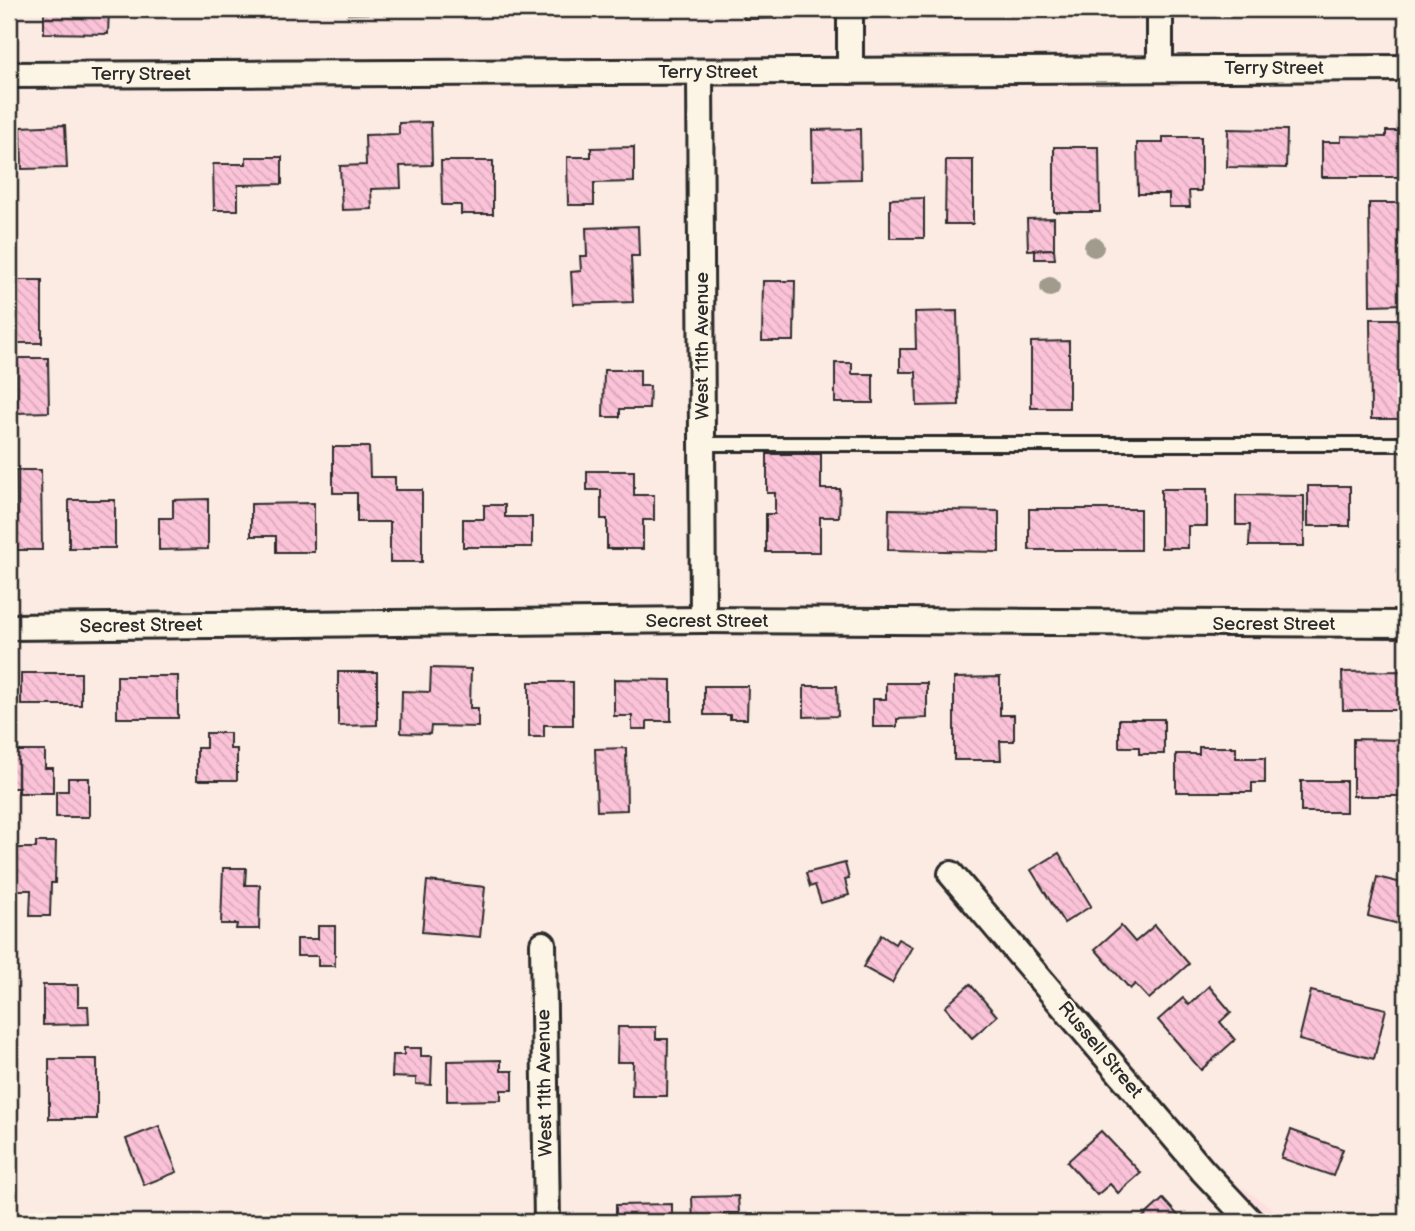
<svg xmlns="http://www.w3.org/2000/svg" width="1415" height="1231" viewBox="0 0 1415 1231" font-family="'Balsamiq Sans',sans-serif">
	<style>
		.built { fill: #fcdfdf }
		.building { fill: url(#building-back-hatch); stroke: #2b2b2b; stroke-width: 2 }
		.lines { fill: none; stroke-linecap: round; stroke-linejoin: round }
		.lane-casing { stroke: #2b2b2b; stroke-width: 18 }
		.street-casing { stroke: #2b2b2b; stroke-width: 30 }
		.lane { stroke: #fcf5e5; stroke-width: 12 }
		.street { stroke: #fcf5e5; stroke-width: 24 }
		.tree { fill: #a09b8d }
		.labels { text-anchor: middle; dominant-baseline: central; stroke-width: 5; stroke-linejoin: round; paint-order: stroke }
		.street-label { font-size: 19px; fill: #2b2b2b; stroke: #fcf5e5 }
	</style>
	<defs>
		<pattern id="building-back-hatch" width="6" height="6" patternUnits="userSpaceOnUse" patternTransform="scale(1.75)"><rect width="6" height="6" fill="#fcc3d8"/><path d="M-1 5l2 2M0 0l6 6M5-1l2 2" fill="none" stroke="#d8a8ba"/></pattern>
	</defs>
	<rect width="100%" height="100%" fill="#fcebe2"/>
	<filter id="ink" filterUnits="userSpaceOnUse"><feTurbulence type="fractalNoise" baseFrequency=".0143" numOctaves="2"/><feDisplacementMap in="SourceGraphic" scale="14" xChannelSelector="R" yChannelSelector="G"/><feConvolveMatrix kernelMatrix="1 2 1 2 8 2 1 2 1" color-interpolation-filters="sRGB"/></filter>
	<g filter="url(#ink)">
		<polygon class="built" points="1242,1187 1291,1222 1227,1222"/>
		<g class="building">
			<polygon points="44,9 109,9 108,34 44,33"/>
			<polygon points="348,9 380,9 380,13 348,14"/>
			<polygon points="744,9 792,9 792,18 744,19"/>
			<polygon points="925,9 962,9 962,17 925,18"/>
			<rect x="1224" y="9" width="43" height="7"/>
			<polygon points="431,122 432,165 400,166 401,188 371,189 372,209 342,210 340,166 366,165 365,135 399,134 399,123"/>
			<polygon points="65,125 67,168 22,169 21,127"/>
			<polygon points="860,129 861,179 813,180 812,130"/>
			<polygon points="1228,129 1287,130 1286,168 1227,167"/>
			<polygon points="1386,131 1406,131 1406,177 1322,177 1322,142 1341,142 1341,136 1386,137"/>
			<polygon points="1163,137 1201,137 1201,191 1189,191 1190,207 1169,207 1169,194 1138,194 1137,143 1163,143"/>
			<polygon points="634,147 634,182 594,183 594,205 568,205 567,157 591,157 591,148"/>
			<polygon points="1054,147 1099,147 1100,212 1054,212"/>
			<polygon points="246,157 282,157 282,184 238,185 238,210 214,210 213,164 246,164"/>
			<polygon points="946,160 973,160 973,224 945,224"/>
			<polygon points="441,161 493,161 493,214 461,214 461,205 442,205"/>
			<polygon points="924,198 924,238 890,238 890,199"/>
			<polygon points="1369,203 1406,203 1406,304 1370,305"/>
			<polygon points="1054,218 1054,249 1028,250 1027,219"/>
			<polygon points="638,226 639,256 631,256 633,302 573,304 571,272 581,271 580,256 587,256 586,228"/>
			<polygon points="1054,249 1055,259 1035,259 1035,250"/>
			<rect x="9" y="280" width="33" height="63"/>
			<polygon points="763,281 795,281 794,341 762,341"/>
			<polygon points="957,311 959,405 917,406 916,372 900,372 900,349 916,349 915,312"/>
			<polygon points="1370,319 1406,319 1406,419 1371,419"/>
			<polygon points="1069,341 1069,408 1031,408 1031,342"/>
			<polygon points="16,358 48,358 49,412 17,413"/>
			<polygon points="835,363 852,363 852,374 873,374 873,403 835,403"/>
			<polygon points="604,370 640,370 640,386 650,386 649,409 620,409 620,417 603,417"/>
			<polygon points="333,447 369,447 370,477 395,477 395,490 422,490 422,562 390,562 390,522 357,522 357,493 333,493"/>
			<polygon points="767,454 821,454 821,489 840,489 839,517 820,517 820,552 766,552 766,514 775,514 775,493 767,493"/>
			<polygon points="16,470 41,470 42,550 17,550"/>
			<polygon points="587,471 634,471 634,495 654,495 654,520 643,520 643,549 607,549 607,519 601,519 601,490 587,490"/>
			<rect x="1308" y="486" width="42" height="40"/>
			<polygon points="1161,489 1207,489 1207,526 1188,526 1188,548 1161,548"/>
			<polygon points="1236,495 1304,496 1304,546 1249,546 1250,525 1236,525"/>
			<polygon points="208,499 208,549 159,550 159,518 173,518 173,500"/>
			<rect x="69" y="500" width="46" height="48"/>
			<polygon points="314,503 314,552 276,552 276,536 251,536 251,504"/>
			<polygon points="484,505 505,505 505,517 532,517 532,547 463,547 463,519 484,519"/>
			<polygon points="889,509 999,511 999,552 888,550"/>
			<rect x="1029" y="509" width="111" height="41"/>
			<polygon points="431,668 471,669 470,708 478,708 478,727 431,726 430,734 401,733 402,691 430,692"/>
			<polygon points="1406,671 1406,710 1343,710 1342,672"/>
			<polygon points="338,672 377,672 377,725 338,726"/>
			<rect x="21" y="673" width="60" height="32"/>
			<rect x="117" y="676" width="61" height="42"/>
			<polygon points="1000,677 1000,715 1014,715 1014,741 1000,741 1001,760 954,760 954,678"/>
			<polygon points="614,679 671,680 671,721 647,721 647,729 632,729 632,716 614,716"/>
			<polygon points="529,682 573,682 573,725 544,725 544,737 529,737"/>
			<polygon points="886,683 927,683 927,718 897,719 897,727 873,727 873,699 886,699"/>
			<polygon points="704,686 748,686 747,719 730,719 730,715 704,715"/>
			<polygon points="804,686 837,686 838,716 804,717"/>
			<polygon points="1119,719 1164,719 1164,754 1139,754 1139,747 1119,747"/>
			<polygon points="206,733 230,733 230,749 237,749 237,780 197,780 197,748 206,748"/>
			<polygon points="1353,739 1403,740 1403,796 1353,796"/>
			<polygon points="1199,747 1236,747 1236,758 1265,758 1265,783 1252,783 1252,792 1176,792 1176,754 1199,754"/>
			<polygon points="626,748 627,810 597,811 595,749"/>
			<polygon points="9,751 45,751 45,768 53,768 53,793 19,793 19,788 9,788"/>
			<polygon points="68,778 89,778 89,817 56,817 56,791 68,791"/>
			<rect x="1301" y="781" width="45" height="31"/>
			<polygon points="36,842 56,842 55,883 51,883 50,916 30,916 31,890 17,890 17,848 36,848"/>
			<polygon points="1059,853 1091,906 1064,923 1031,870"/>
			<polygon points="845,863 849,879 845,880 849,895 821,903 815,885 810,887 806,873"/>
			<polygon points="223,868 246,868 245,885 260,885 259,929 236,929 237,924 221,924"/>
			<polygon points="1377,877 1406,884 1406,911 1402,910 1399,924 1368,916"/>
			<polygon points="427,881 485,887 480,937 422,932"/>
			<polygon points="1155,925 1189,964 1149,999 1135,984 1130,989 1095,949 1121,926 1135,942"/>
			<polygon points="318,926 335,926 335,966 318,966 318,956 297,956 297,939 318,939"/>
			<polygon points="881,935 895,944 898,939 912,947 892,983 863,967"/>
			<polygon points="970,984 997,1016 972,1038 945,1007"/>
			<polygon points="43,985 78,985 78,1006 88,1006 89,1024 43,1025"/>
			<polygon points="1209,986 1231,1012 1220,1022 1235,1040 1201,1070 1158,1020 1183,998 1189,1005"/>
			<polygon points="1311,991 1386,1009 1374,1059 1299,1040"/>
			<polygon points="618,1027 656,1027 656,1039 668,1039 667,1096 632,1096 633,1062 617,1062"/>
			<polygon points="404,1048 421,1048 421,1056 432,1056 431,1085 416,1084 416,1078 392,1077 393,1055 404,1055"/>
			<rect x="49" y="1059" width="48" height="60"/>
			<polygon points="501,1060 501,1071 513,1071 513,1090 501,1090 501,1100 447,1101 447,1061"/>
			<polygon points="159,1126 177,1172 144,1185 126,1139"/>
			<polygon points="1291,1130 1343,1149 1333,1176 1281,1158"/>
			<polygon points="1101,1131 1141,1173 1118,1193 1110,1184 1097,1195 1067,1162"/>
			<polygon points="738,1196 739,1213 724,1213 724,1222 693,1222 692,1197"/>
			<polygon points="1163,1199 1184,1222 1144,1222 1141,1219"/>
			<polygon points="672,1204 672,1222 616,1222 616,1205"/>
		</g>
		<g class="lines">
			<g class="lane-casing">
				<polyline id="lane" points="702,444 1406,444"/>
			</g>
			<g class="street-casing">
				<g id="street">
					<polyline points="850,9 850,71"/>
					<polyline points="1160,69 1160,9"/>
					<polyline points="700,72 703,620"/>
					<polyline points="9,75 1406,68"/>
					<polyline points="9,627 703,620 1406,624"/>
					<polyline points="951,874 1203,1171 1251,1222"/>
					<polyline points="543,944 547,1222"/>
				</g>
			</g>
			<use href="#lane" class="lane"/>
			<use href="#street" class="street"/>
		</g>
		<g class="tree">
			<circle cx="1094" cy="247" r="10"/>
			<circle cx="1050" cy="287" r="10"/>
		</g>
	</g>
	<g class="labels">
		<g class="street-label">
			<text x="1274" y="68">Terry Street</text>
			<text x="708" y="72">Terry Street</text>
			<text x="141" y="74">Terry Street</text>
			<text transform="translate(702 346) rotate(-90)">West 11th Avenue</text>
			<text x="707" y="621">Secrest Street</text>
			<text x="1274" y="624">Secrest Street</text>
			<text transform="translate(141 626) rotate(-1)">Secrest Street</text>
			<text transform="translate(1100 1050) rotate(50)">Russell Street</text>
			<text transform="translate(545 1083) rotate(-91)">West 11th Avenue</text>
		</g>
	</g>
	<rect width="1415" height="1231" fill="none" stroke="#fcf5e5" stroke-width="35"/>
	<rect x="18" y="18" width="1380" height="1196" fill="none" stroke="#2b2b2b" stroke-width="2.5" filter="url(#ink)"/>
</svg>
